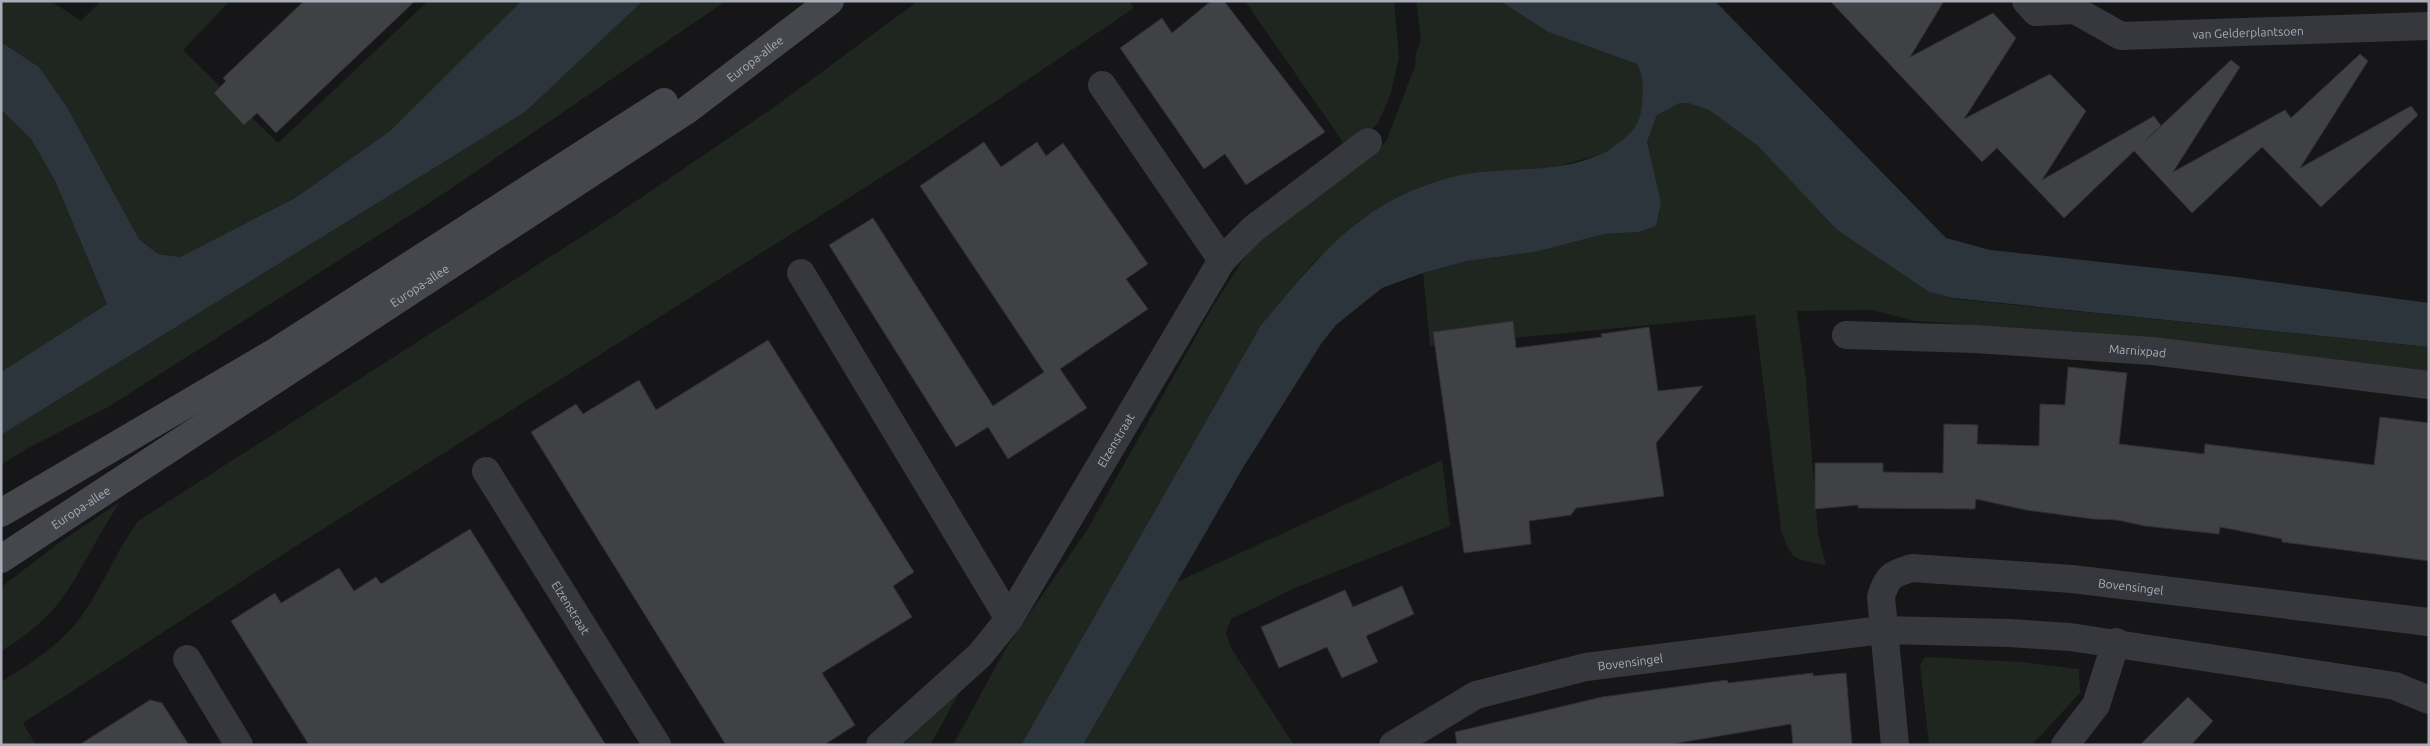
<svg xmlns="http://www.w3.org/2000/svg" width="2430" height="746" viewBox="0 0 2430 746" font-family="Ubuntu,sans-serif">
	<style>
		.green { fill: #1e261f }
		.water { fill: #2c353c }
		.building { fill: #404145; stroke: #303034 }
		.lines { fill: none; stroke-linecap: round; stroke-linejoin: round }
		.street { stroke: #37383d; stroke-width: 28 }
		.secondary { stroke: #45474d; stroke-width: 28 }
		.labels { text-anchor: middle; dominant-baseline: central; stroke-width: 5; stroke-linejoin: round; paint-order: stroke }
		.street-label { font-size: 12px; fill: #a8adb8; stroke: #111113 }
	</style>
	<rect width="100%" height="100%" fill="#161618"/>
	<g class="green">
		<polygon points="1,1 51,1 81,21 101,1 230,1 183,50 278,143 428,1 521,1 390,131 295,198 180,257 158,254 139,239 67,107 39,67 1,42"/>
		<polygon points="643,1 726,1 440,196 108,407 26,449 1,465 1,435 525,112"/>
		<path d="M 918,1 L 1130,1 L 1134,8 L 907,161 L 293,548 L 23,723 L 36,745 L 1,745 L 1,682 C 30,664 61,644 81,617 C 103,586 116,551 138,521 L 617,214 L 773,108 Z"/>
		<polygon points="1245,1 1394,1 1399,58 1390,96 1378,123 1362,138 1347,148"/>
		<path d="M 1416,1 L 1500,1 L 1548,32 L 1637,64 C 1647,85 1647,120 1628,137 C 1621,143 1610,148 1602,154 L 1359,221 L 1312,264 L 1261,325 L 1021,745 L 953,745 L 1006,648 L 1087,530 L 1212,308 L 1242,261 L 1267,231 L 1386,142 L 1415,66 L 1416,53 L 1421,40 Z"/>
		<path d="M 1680,103 L 1688,103 L 1709,110 L 1758,146 L 1837,230 L 1929,292 L 1956,299 L 2429,347 L 2429,372 L 2084,333 L 1915,321 L 1872,310 L 1797,311 L 1806,381 L 1818,534 L 1826,565 C 1795,559 1791,561 1781,530 L 1755,315 L 1430,346 L 1423,273 L 1467,261 L 1535,252 L 1605,234 L 1638,232 L 1661,202 L 1647,142 L 1657,115 Z"/>
		<polygon points="1,110 31,139 55,181 107,304 1,372"/>
		<polygon points="1442,460 1450,526 1295,588 1231,619 1226,633 1231,648 1294,745 1083,745 1177,582"/>
		<path d="M 120,502 C 98,534 83,570 60,601 C 44,622 23,638 1,651 L 1,587 L 63,540 Z"/>
		<polygon points="1925,657 2022,662 2079,669 2080,693 2032,745 1929,745 1920,664"/>
		<polygon points="962,688 930,745 897,745"/>
	</g>
	<g class="water">
		<polygon points="521,1 643,1 525,112 1,435 1,372 107,304 55,181 31,139 1,110 1,42 39,67 67,107 139,239 158,254 180,257 295,198 390,131"/>
		<path d="M 1500,1 L 1715,1 L 1946,238 L 1990,250 L 2229,276 L 2429,303 L 2429,347 L 1953,298 L 1929,292 L 1837,230 L 1758,146 L 1709,110 L 1688,103 L 1680,103 L 1657,115 L 1647,142 L 1661,202 L 1656,226 L 1638,232 L 1605,234 L 1535,252 L 1467,261 L 1423,273 L 1382,288 L 1336,325 L 1321,344 L 1244,466 L 1083,745 L 1021,745 L 1261,325 C 1304,274 1346,219 1409,192 C 1423,186 1441,180 1456,176 C 1503,166 1556,175 1601,154 C 1607,152 1612,147 1617,144 C 1632,134 1641,123 1642,104 C 1643,89 1644,78 1637,64 L 1548,32 Z"/>
	</g>
	<g class="building">
		<polygon points="304,1 415,1 276,133 257,113 244,125 214,93 226,81 223,78"/>
		<polygon points="1211,1 1224,1 1325,132 1246,185 1225,154 1204,169 1120,48 1162,18 1172,33"/>
		<polygon points="1830,1 1944,1 1910,57 1993,13 2016,38 1964,119 2050,74 2086,111 2042,180 2154,116 2161,126 2146,140 2231,60 2240,67 2173,172 2285,110 2291,118 2360,54 2368,61 2300,168 2411,106 2418,115 2321,207 2262,147 2192,213 2134,151 2064,218 1997,148 1982,162"/>
		<polygon points="984,142 1001,167 1037,142 1046,156 1063,143 1148,264 1126,279 1148,309 1060,369 1087,408 1008,459 988,427 956,447 829,245 873,218 993,406 1044,372 920,186"/>
		<polygon points="1513,321 1516,348 1602,337 1601,334 1649,327 1658,391 1703,386 1656,443 1664,496 1576,508 1571,515 1529,521 1531,544 1464,553 1433,332"/>
		<polygon points="768,340 914,572 893,586 912,617 822,673 855,725 824,745 726,745 531,432 576,404 583,414 639,380 656,410"/>
		<polygon points="2068,367 2127,373 2119,444 2204,454 2205,444 2374,465 2380,417 2429,423 2429,561 2282,542 2282,539 2220,527 2219,534 2145,526 2117,520 2093,519 2026,510 1976,499 1975,509 1858,508 1858,505 1815,509 1815,463 1883,463 1883,472 1943,473 1944,424 1978,425 1977,444 2039,446 2040,404 2065,405"/>
		<polygon points="470,529 606,745 309,745 231,621 275,593 281,603 339,568 354,591 376,577 381,584"/>
		<polygon points="1402,586 1414,614 1366,636 1378,662 1342,678 1327,647 1279,668 1261,627 1345,590 1353,607"/>
		<polygon points="1813,673 1813,676 1846,673 1852,745 1793,745 1791,724 1666,745 1457,745 1455,732 1602,697 1727,680 1728,683"/>
		<polygon points="2188,697 2213,721 2191,745 2140,745"/>
		<polygon points="150,700 162,703 189,745 79,745"/>
	</g>
	<g class="lines">
		<g class="street">
			<path id="s1" d="M 2026,1 L 2036,12 L 2075,10 L 2121,36 L 2429,26"/>
			<polyline points="1102,85 1222,260"/>
			<polyline points="801,273 1009,619"/>
			<path id="s2" d="M 1846,335 L 1975,339 L 2152,351 L 2429,385"/>
			<path id="s3" d="M 486,471 L 657,745"/>
			<polyline points="187,659 239,745"/>
			<path id="s4" d="M 880,745 L 980,655 L 1009,619 L 1222,260 L 1253,229 L 1368,142"/>
			<path id="s5" d="M 1393,745 L 1476,695 L 1586,667 L 1882,630 L 2010,633 L 2070,637 L 2395,686 L 2429,700"/>
			<path id="s6" d="M 1895,745 L 1881,597 C 1887,577 1891,574 1912,568 L 2072,579 L 2429,622"/>
			<polyline points="2065,745 2096,705 2116,642"/>
		</g>
		<g class="secondary">
			<polyline points="1,513 275,352 664,102"/>
			<path id="s7" d="M 1,559 L 687,110 L 830,1"/>
		</g>
	</g>
	<g class="labels">
		<g class="street-label">
			<text stroke="none"><textPath href="#s1" startOffset="234">van Gelderplantsoen</textPath></text>
			<text stroke="none"><textPath href="#s7" startOffset="905">Europa-allee</textPath></text>
			<text stroke="none"><textPath href="#s7" startOffset="500">Europa-allee</textPath></text>
			<text stroke="none"><textPath href="#s2" startOffset="292">Marnixpad</textPath></text>
			<text stroke="none"><textPath href="#s4" startOffset="389">Elzenstraat</textPath></text>
			<text stroke="none"><textPath href="#s7" startOffset="95">Europa-allee</textPath></text>
			<text stroke="none"><textPath href="#s6" startOffset="414">Bovensingel</textPath></text>
			<text stroke="none"><textPath href="#s3" startOffset="161">Elzenstraat</textPath></text>
			<text stroke="none"><textPath href="#s5" startOffset="255">Bovensingel</textPath></text>
		</g>
	</g>
	<rect width="2430" height="746" fill="none" stroke="#a8adb8" stroke-width="5"/>
</svg>
